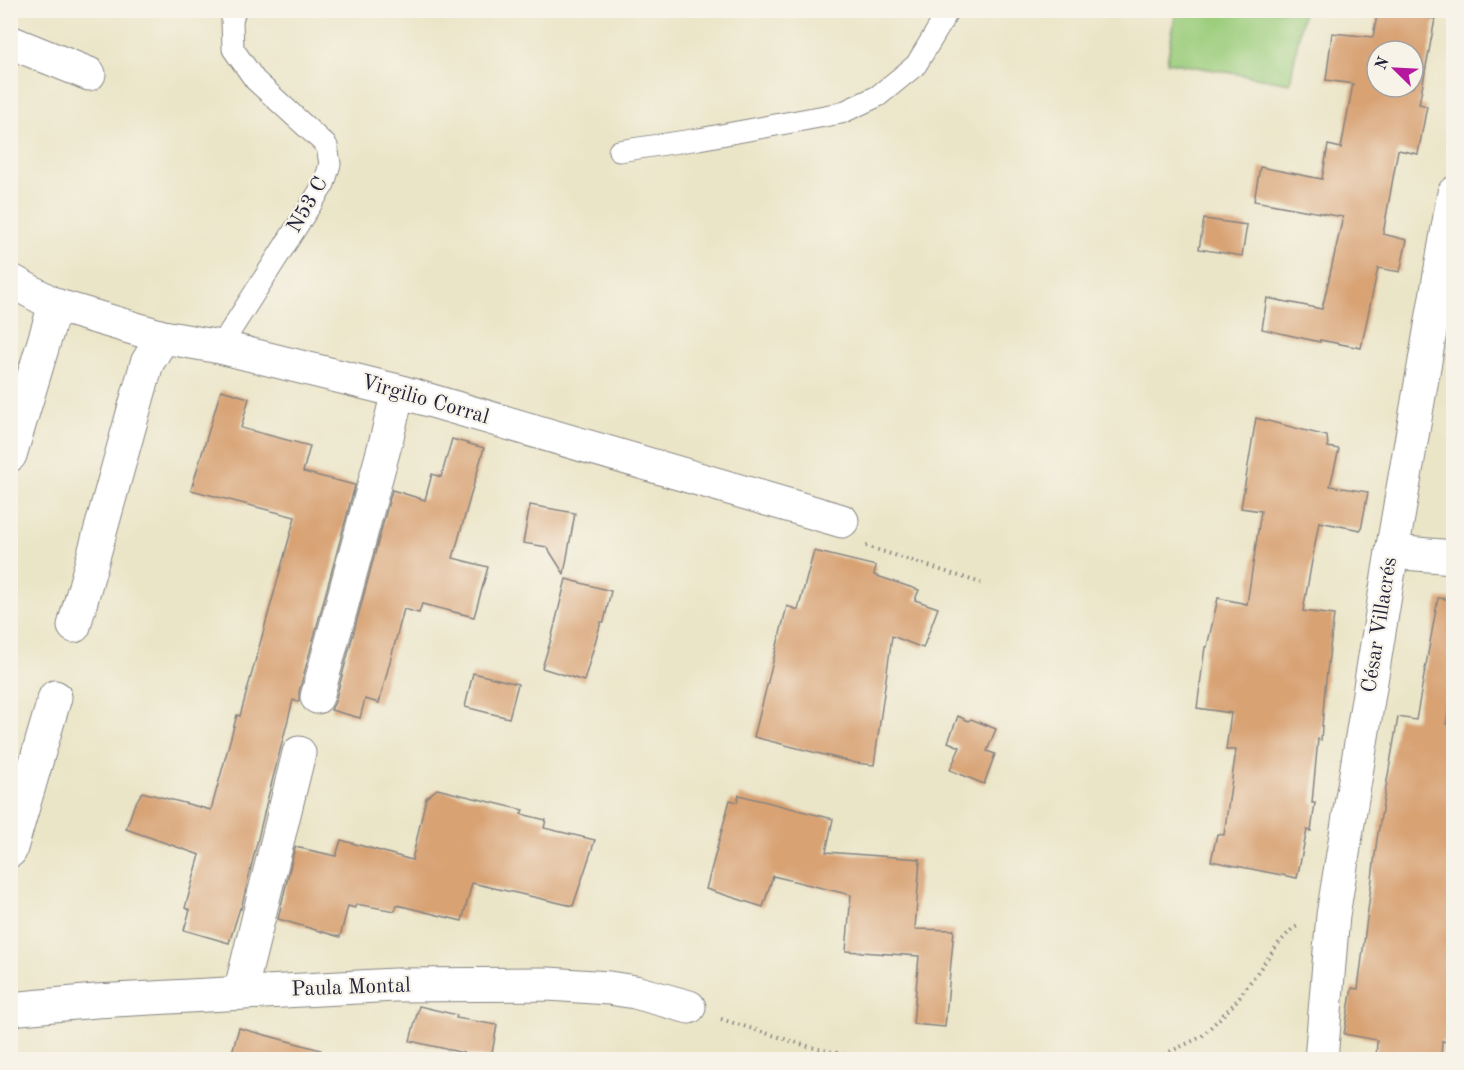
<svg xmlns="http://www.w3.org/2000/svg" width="1464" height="1070" viewBox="0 0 1464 1070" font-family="'Old Standard TT',serif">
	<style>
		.green { fill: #9dce7e; stroke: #60785c; stroke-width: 1.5 }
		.building { fill: #d8a273; fill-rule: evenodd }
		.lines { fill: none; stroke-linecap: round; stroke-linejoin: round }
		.lane-casing { stroke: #868482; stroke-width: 23 }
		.street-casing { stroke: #868482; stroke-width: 35 }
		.path { stroke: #868482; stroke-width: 4; stroke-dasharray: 1.5 4.5; stroke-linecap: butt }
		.lane { stroke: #fff; stroke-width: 21 }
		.street { stroke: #fff; stroke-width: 33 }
		.labels { text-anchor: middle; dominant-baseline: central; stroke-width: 4.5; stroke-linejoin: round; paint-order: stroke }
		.street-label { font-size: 21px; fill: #22223b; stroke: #f7f3e8 }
	</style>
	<rect width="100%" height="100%" fill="#f7f3e8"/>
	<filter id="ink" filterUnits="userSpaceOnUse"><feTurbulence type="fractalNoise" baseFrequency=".0167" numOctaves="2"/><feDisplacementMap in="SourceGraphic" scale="12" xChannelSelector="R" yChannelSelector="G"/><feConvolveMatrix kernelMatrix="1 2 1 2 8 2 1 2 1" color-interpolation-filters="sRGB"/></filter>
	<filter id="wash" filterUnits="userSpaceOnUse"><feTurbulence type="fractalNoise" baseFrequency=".008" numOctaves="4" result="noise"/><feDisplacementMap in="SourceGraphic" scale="24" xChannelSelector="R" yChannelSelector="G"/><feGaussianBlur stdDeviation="1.35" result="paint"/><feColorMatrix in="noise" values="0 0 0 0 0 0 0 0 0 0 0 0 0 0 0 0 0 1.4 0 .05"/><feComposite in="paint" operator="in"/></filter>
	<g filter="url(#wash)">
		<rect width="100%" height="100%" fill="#ebe5c8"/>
		<polygon class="green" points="1295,10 1303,12 1290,83 1167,62 1176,11"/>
		<g id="blocks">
			<g class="building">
				<path d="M 1378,10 L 1387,10 L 1435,19 L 1419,104 L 1427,106 L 1418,154 L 1398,150 L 1383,234 L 1407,240 L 1400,272 L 1378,268 L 1361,348 L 1320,340 L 1320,342 L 1262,329 L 1267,298 L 1322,309 L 1343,217 L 1254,201 L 1260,167 L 1322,179 L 1328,145 L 1341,148 L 1353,84 L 1326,80 L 1332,33 L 1373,37 ZM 1377,51 L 1413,51 L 1413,87 L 1377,87 Z"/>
				<polygon points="1204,219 1247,225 1242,256 1199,249"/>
				<polygon points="221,390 249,398 241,428 310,446 303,472 355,485 299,692 299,701 298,702 293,700 267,801 241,909 240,908 229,943 184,930 190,910 185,908 200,855 126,829 134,806 142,792 211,810 237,715 240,716 295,517 191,490"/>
				<polygon points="1256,418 1327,436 1328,447 1339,449 1330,486 1368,492 1361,530 1319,522 1303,611 1334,615 1325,688 1321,740 1318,739 1312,803 1315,803 1311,831 1307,830 1297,878 1211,861 1217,834 1224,835 1236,750 1226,750 1231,713 1197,708 1205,647 1207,647 1218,598 1247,604 1261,511 1241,508"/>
				<polygon points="452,439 484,448 453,558 488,567 474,617 422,604 419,613 404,609 379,703 365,699 360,718 331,710 335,702 392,490 425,500 432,474 441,477"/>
				<polygon points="530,505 575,513 564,574 547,547 523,543"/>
				<polygon points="814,551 876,566 874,575 919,590 915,600 938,608 923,648 892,636 874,765 856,763 754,737 787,606 798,610"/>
				<polygon points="566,579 611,591 604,622 601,622 584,681 542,668 552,636"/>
				<polygon points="1438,598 1454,600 1454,683 1446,724 1454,725 1454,1043 1442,1041 1441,1059 1376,1059 1377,1040 1344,1034 1352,988 1358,989 1377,839 1398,717 1416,720"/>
				<polygon points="473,673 518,684 509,718 465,707"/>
				<polygon points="958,716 968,721 971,719 996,729 987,751 995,754 984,784 950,770 960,747 948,742"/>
				<polygon points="437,789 523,810 521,814 546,820 544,828 595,840 573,906 472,883 462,921 397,905 395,911 356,904 355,908 348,906 340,937 278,919 295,847 336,856 341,840 412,860 426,798"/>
				<polygon points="739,795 833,819 826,852 920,859 915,929 954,930 945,1027 913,1024 919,956 846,951 851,895 773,876 763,907 706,889 730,800 737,802"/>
				<polygon points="419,1006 457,1015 456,1018 497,1025 491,1059 410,1041"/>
				<polygon points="239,1028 321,1050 320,1059 230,1059"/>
			</g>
		</g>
	</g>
	<g filter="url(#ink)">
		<use href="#blocks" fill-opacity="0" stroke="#868482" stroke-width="1.5"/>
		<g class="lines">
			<g class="lane-casing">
				<g id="lane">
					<polyline points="619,151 699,139 841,113 878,96 916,65 942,22 948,10"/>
					<polyline points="220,347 324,184 330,164 327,146 255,80 233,49 232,21 235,10"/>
				</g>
			</g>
			<g class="street-casing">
				<g id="street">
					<polyline points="10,42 89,74"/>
					<polyline points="10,280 55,305 163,337 220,347 398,391 842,521"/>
					<polyline points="10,455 55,305"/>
					<polyline points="1392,552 1454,557"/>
					<polyline points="74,626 147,363 163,337"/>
					<polyline points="317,697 387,437 398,391"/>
					<polyline points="10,851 55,697"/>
					<polyline points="240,993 299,753"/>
					<polyline points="10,1009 96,1001 395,985 548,984 609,988 635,992 689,1007"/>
					<polyline points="1321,1060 1333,915 1392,552 1454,193"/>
				</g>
			</g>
			<g class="path">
				<polyline points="866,546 981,583"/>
				<polyline points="721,1019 810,1047 870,1060"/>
				<polyline points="1141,1060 1163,1055 1201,1037 1234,1004 1279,943 1292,929 1298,926"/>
			</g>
			<use href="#lane" class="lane"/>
			<use href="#street" class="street"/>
		</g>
	</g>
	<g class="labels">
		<g class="street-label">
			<text transform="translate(308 205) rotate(-60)">N53 C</text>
			<text transform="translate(425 400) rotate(16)">Virgilio Corral</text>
			<text transform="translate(1380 625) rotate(-81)">César Villacrés</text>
			<text transform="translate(351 988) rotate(-2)">Paula Montal</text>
		</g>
	</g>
	<rect width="1464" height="1070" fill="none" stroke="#f7f3e8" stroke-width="36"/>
	<g transform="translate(1395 69) rotate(294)"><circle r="28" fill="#f7f3e8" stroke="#a29fa3" stroke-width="1.5"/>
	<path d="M0-4.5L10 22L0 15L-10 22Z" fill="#b5179e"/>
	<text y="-9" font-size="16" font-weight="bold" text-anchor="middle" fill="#22223b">N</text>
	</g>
</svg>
